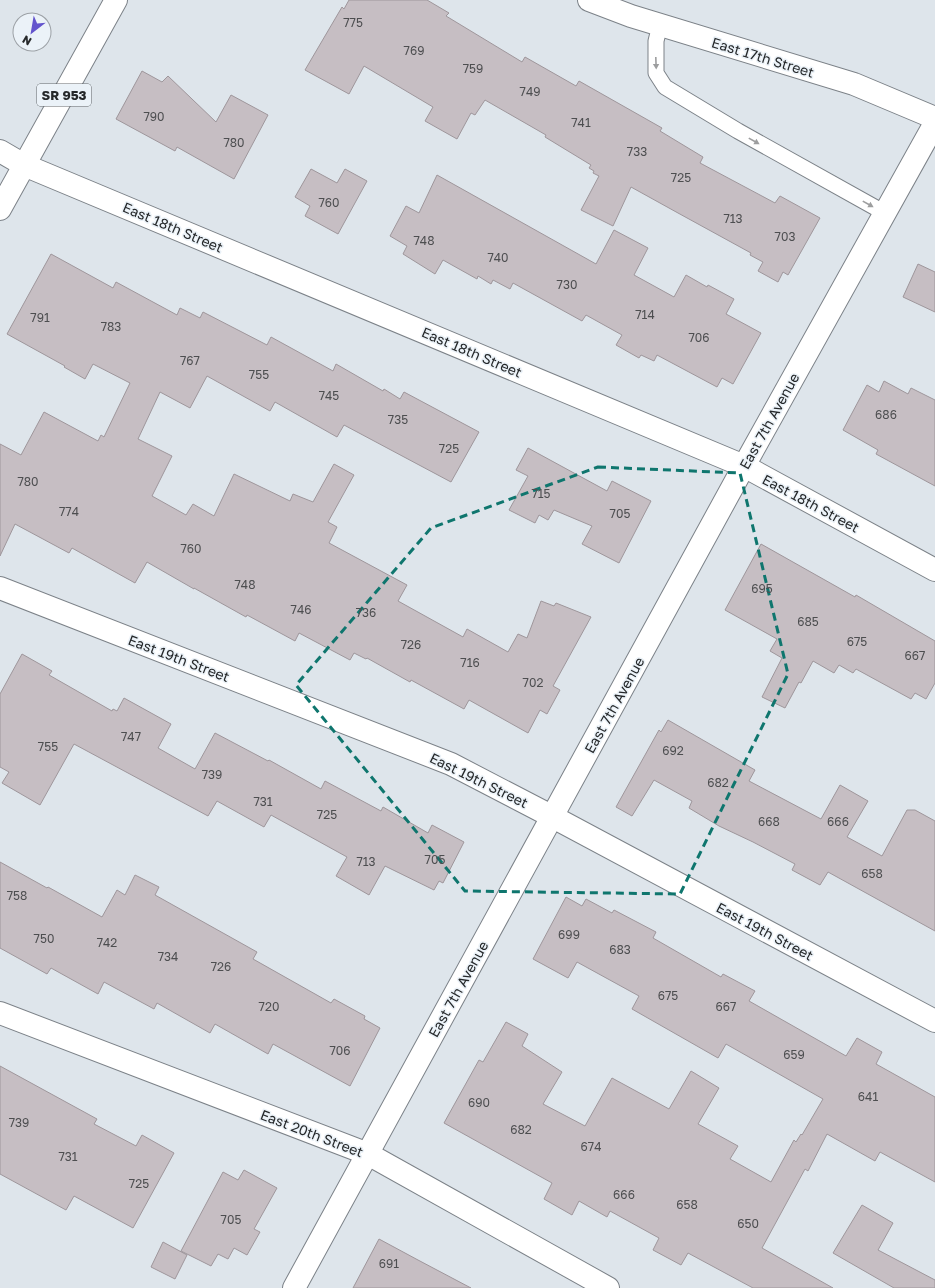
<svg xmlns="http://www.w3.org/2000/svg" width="935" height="1288" viewBox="0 0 935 1288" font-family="'Golos Text',sans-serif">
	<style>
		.building { fill: #c6bec3; stroke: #9e969b }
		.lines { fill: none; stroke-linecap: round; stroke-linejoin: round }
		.service-casing { stroke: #7c8288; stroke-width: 17 }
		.minor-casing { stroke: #7c8288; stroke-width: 24 }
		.tertiary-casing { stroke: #7c8288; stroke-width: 24 }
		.primary-casing { stroke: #7c8288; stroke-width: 24 }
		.service { stroke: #fff; stroke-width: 15 }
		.minor { stroke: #fff; stroke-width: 22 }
		.tertiary { stroke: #fff; stroke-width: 22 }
		.primary { stroke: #fff; stroke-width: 22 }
		.oneway { fill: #9d9e9f }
		.marked { fill: none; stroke: #0f766e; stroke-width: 3; stroke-dasharray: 8 5; stroke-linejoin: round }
		.labels { text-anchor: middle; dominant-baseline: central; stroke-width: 3; stroke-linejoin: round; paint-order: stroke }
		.number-label { font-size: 12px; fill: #4d4e50 }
		.shield { fill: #ebf2f8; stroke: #606568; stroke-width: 1 }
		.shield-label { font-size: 13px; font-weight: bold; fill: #25282a }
		.street-label { font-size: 14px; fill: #25282a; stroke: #ebf2f8 }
	</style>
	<rect width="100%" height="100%" fill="#dee5eb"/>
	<g class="building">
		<polygon points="349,0 427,0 449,13 446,16 522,62 525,57 576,86 579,81 662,128 660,131 703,157 700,163 775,203 780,196 820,218 788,275 783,272 778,282 758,271 763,262 750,255 751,253 678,213 631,187 613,226 581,210 599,176 593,173 594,171 589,168 591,165 545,137 546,135 485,100 475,115 471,113 457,139 425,121 433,107 364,66 349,94 305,70 342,7 344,9"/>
		<polygon points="142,71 162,82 168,76 216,122 231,95 268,115 234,179 177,147 175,151 116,119"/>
		<polygon points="311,169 337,183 345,169 367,181 338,234 305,216 310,206 295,197"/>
		<polygon points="437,175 596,264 614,230 648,248 634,275 674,297 686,275 707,287 708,285 734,299 726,314 761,333 733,384 722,378 717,387 657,355 654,361 641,355 639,358 616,345 622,335 586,315 582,321 513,283 510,289 493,280 491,284 478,276 477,279 443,260 435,274 403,254 407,246 390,236 406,206 419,213"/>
		<polygon points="51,254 113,288 116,282 177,315 180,308 200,318 203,312 267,345 271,337 333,371 336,364 383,391 384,389 400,399 404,392 479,432 451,482 344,425 337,437 275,402 270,411 207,376 190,408 160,392 138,439 172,456 152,496 186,515 193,504 214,516 234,474 290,501 293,494 313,502 334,464 354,475 328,522 337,527 329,543 407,585 398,601 463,637 467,629 508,652 518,634 527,638 541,601 554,606 556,603 591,617 553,686 560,690 547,714 540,710 528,733 469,700 464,709 411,680 410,682 367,658 366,659 354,653 350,660 299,633 295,641 247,615 246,617 194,588 194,589 147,562 135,583 72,548 69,553 15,524 0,556 0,444 21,455 44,412 98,441 101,435 104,437 130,383 93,364 85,379 64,367 65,366 7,334"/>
		<polygon points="918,264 935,272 935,312 903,297"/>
		<polygon points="884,381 908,394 911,388 935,400 935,486 876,454 878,450 843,430 867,385 879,392"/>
		<polygon points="528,448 607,491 612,481 651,501 619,563 582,544 592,526 554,510 548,520 539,515 535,523 509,510 528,476 516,470"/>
		<polygon points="761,544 855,597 856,595 935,641 935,683 926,699 915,693 911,699 856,669 853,673 839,665 834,673 813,661 801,683 799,682 785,708 762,697 782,658 770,651 777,639 725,610"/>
		<polygon points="22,654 52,671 49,675 112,711 113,709 117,711 124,698 171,724 158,748 195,769 215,733 268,761 269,760 321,789 325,781 381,811 383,807 428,833 432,825 464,842 443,883 439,881 434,890 385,866 369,895 336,876 347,857 271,815 264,827 217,801 208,816 74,744 40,805 2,783 9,772 0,767 0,694"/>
		<polygon points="668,720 755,770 749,781 821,819 840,785 868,801 847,837 882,856 907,810 915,810 935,821 935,931 828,872 820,885 792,870 795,864 753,842 719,826 689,808 692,801 654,780 632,816 616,807 659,730 661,732"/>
		<polygon points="0,862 47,888 48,887 102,917 117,890 125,895 135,875 159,887 155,895 257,952 253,959 331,1003 334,999 365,1016 364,1019 380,1028 350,1086 273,1044 268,1054 215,1024 210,1033 157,1003 154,1009 104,982 98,994 51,968 47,974 0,948"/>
		<polygon points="566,897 582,906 586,899 612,913 614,910 656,932 653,938 721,977 723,974 755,991 749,1001 846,1056 857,1038 882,1052 876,1064 935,1097 935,1182 880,1152 875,1161 827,1134 808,1171 805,1169 762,1248 833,1288 753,1288 688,1253 681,1265 653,1250 659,1238 610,1211 607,1217 579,1201 572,1215 544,1199 552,1183 444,1123 479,1060 483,1062 506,1022 528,1034 522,1046 562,1072 543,1104 585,1126 612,1078 669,1109 691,1071 719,1088 698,1124 738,1146 730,1159 771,1182 794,1140 796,1142 801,1134 802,1135 823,1099 726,1044 718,1058 632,1009 639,996 577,962 568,978 533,959"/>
		<polygon points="0,1066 97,1119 94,1124 136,1146 142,1135 174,1153 133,1228 74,1196 66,1210 0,1174"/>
		<polygon points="244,1170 277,1188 254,1229 260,1232 247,1255 234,1248 228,1259 218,1254 211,1266 181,1251 223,1172 238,1180"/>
		<polygon points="862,1205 893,1223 878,1250 935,1280 935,1288 894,1288 833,1253"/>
		<polygon points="379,1239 418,1260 471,1288 353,1288"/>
		<polygon points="163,1242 187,1255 175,1279 151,1267"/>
	</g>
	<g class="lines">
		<g class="service-casing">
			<polyline id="service" points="660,25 656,41 656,73 665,87 738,131 885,213"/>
		</g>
		<g class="minor-casing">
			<g id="minor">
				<polyline points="0,151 24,165 744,466 935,570"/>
				<polyline points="0,588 451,764 553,817 935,1021"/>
				<polyline points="0,1013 368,1154 608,1288"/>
				<polyline points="294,1288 744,466 935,123"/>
			</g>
		</g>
		<g class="tertiary-casing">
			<polyline id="tertiary" points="589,0 631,16 854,84 935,118"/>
		</g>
		<g class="primary-casing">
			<polyline id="primary" points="0,209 116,0"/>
		</g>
		<use href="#service" class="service"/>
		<use href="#minor" class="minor"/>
		<use href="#tertiary" class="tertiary"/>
		<use href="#primary" class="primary"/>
	</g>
	<defs><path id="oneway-solid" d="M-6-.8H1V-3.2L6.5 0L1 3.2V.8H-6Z"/></defs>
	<g class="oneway">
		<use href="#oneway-solid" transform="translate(656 63) rotate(88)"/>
		<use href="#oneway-solid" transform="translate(754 141) rotate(29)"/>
		<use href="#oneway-solid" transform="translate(868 204) rotate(29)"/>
	</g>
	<path class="marked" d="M 598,467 L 740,473 L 788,674 L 680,894 L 465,891 L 296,685 L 431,528 Z"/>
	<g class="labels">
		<g class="number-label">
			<text x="353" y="22">775</text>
			<text x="414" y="50">769</text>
			<text x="473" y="68">759</text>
			<text x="530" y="91">749</text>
			<text x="154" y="116">790</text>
			<text x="581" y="122">741</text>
			<text x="234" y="142">780</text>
			<text x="637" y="151">733</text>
			<text x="681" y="177">725</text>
			<text x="329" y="202">760</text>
			<text x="733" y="218">713</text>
			<text x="785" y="236">703</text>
			<text x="424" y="240">748</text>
			<text x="498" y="257">740</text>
			<text x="567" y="284">730</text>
			<text x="645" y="314">714</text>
			<text x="40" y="317">791</text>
			<text x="111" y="326">783</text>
			<text x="699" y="337">706</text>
			<text x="190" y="360">767</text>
			<text x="259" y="374">755</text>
			<text x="329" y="395">745</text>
			<text x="886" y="414">686</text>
			<text x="398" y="419">735</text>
			<text x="449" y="448">725</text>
			<text x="28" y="481">780</text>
			<text x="541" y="493">715</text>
			<text x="69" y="511">774</text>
			<text x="620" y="513">705</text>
			<text x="191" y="548">760</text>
			<text x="245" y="584">748</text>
			<text x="762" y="588">695</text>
			<text x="301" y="609">746</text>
			<text x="366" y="612">736</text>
			<text x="808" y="621">685</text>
			<text x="857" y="641">675</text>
			<text x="411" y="644">726</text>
			<text x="915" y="655">667</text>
			<text x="470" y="662">716</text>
			<text x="533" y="682">702</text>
			<text x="131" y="736">747</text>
			<text x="48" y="746">755</text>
			<text x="673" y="750">692</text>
			<text x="212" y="774">739</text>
			<text x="718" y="782">682</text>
			<text x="263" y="801">731</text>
			<text x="327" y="814">725</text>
			<text x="769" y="821">668</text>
			<text x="838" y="821">666</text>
			<text x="435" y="859">705</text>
			<text x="366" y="861">713</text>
			<text x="872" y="873">658</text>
			<text x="17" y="895">758</text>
			<text x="569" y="934">699</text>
			<text x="44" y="938">750</text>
			<text x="107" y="942">742</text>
			<text x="620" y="949">683</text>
			<text x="168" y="956">734</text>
			<text x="221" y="966">726</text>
			<text x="668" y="995">675</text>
			<text x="269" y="1006">720</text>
			<text x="726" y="1006">667</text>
			<text x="340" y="1050">706</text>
			<text x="794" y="1054">659</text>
			<text x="868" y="1096">641</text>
			<text x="479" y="1102">690</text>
			<text x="19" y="1122">739</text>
			<text x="521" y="1129">682</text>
			<text x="591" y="1146">674</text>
			<text x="68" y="1156">731</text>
			<text x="139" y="1183">725</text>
			<text x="624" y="1194">666</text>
			<text x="687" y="1204">658</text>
			<text x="231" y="1219">705</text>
			<text x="748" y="1223">650</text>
			<text x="389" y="1263">691</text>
		</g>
		<rect class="shield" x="37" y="84" width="54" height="22" rx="3"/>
		<g class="shield-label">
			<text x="64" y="95">SR 953</text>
		</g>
		<g class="street-label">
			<text transform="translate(763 57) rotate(17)">East 17th Street</text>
			<text transform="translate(173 227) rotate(23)">East 18th Street</text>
			<text transform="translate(472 352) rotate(23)">East 18th Street</text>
			<text transform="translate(769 421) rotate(-61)">East 7th Avenue</text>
			<text transform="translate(811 503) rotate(28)">East 18th Street</text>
			<text transform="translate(179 658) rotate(21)">East 19th Street</text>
			<text transform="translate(614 705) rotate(-61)">East 7th Avenue</text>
			<text transform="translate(479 780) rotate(26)">East 19th Street</text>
			<text transform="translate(765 931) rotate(28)">East 19th Street</text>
			<text transform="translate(458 989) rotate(-61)">East 7th Avenue</text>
			<text transform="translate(312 1133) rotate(21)">East 20th Street</text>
		</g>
	</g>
	<g transform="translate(32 32) rotate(211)"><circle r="19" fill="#ebf2f8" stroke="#9ca1a6"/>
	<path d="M0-3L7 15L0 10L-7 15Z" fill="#6354cd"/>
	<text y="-6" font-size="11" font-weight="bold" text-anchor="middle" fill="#25282a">N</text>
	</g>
</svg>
